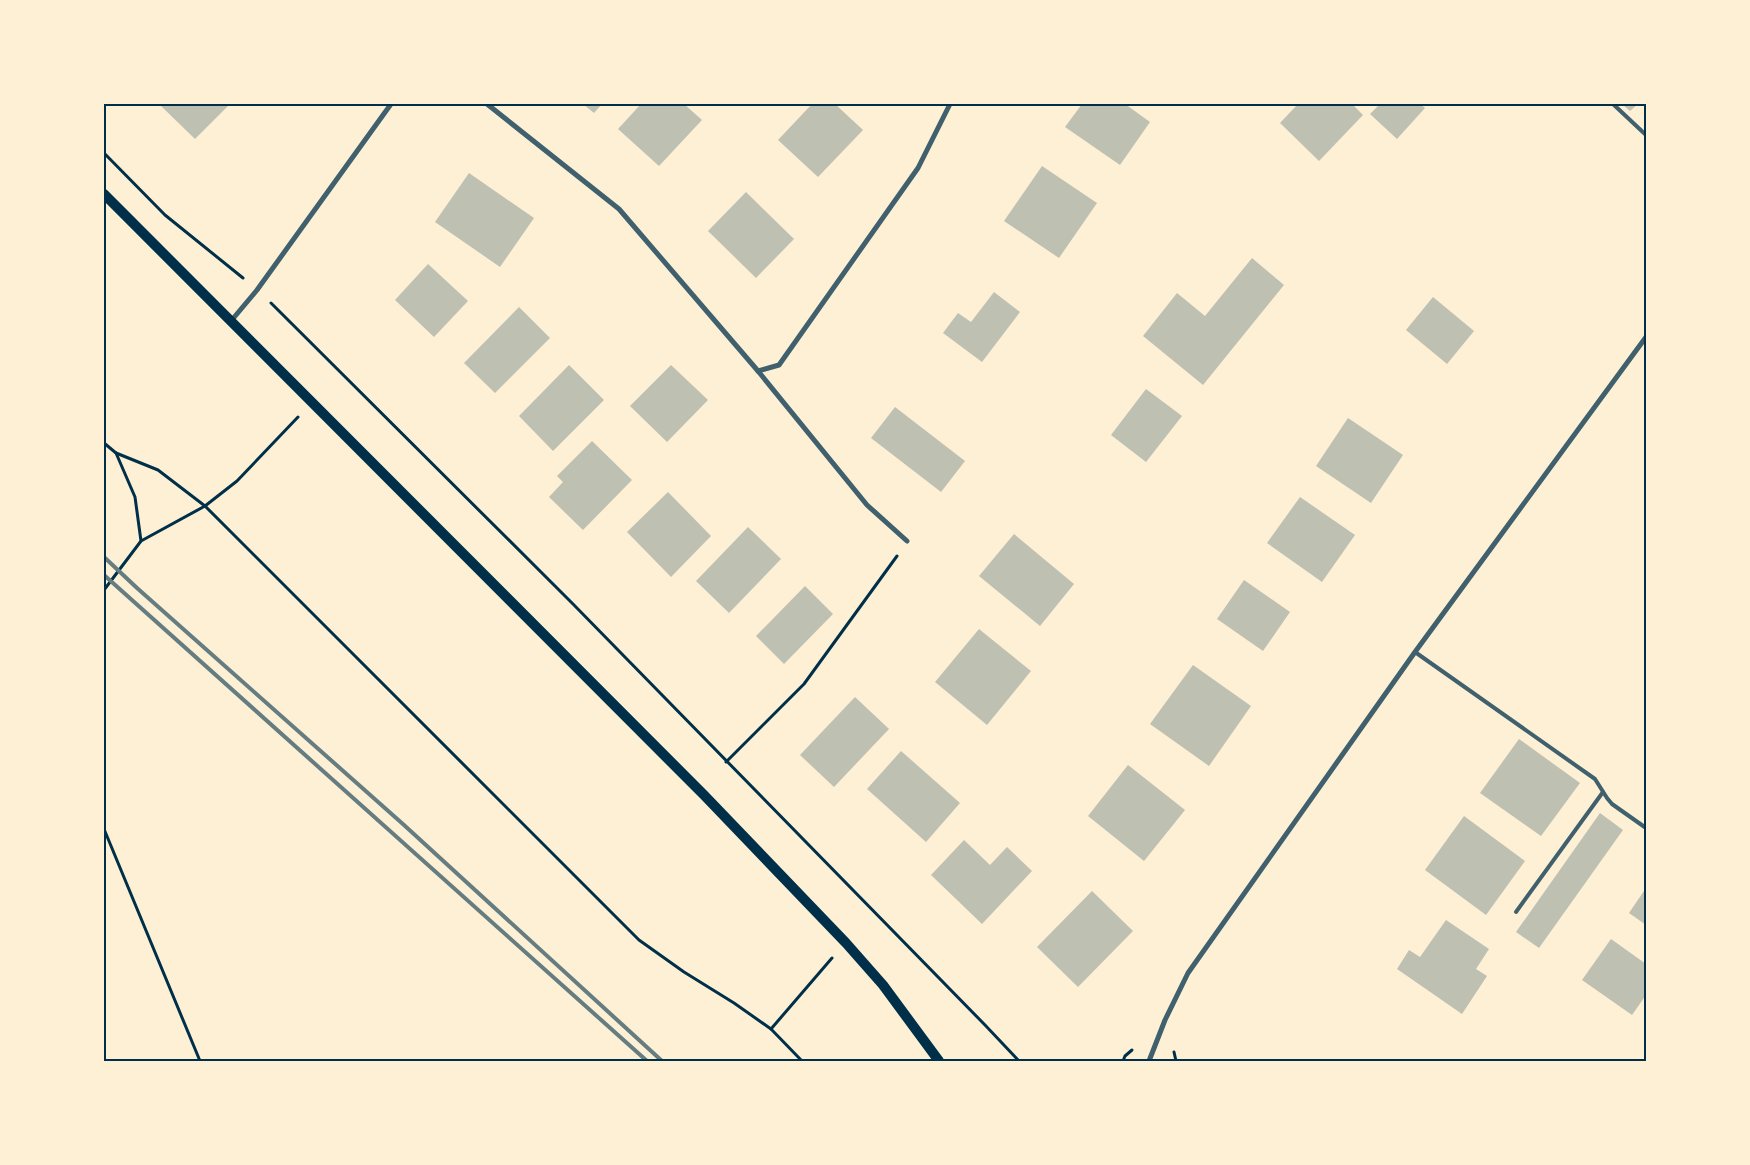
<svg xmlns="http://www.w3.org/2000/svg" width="1750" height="1165" viewBox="0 0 1750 1165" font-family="'IBM Plex Sans',sans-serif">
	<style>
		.building { fill: #bec0b2 }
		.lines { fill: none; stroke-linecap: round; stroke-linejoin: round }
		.path { stroke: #003049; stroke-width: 3 }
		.service { stroke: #3f606c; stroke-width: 4 }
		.minor { stroke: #3f606c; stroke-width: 5 }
		.secondary { stroke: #003049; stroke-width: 10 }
		.rail { stroke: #657d81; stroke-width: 4 }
		.neatline { fill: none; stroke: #003049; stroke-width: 2 }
	</style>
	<rect width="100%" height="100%" fill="#fdf0d5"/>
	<g class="building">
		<polygon points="159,104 230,104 195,139"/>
		<polygon points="583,104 602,104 594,113"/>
		<polygon points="641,104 684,104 702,120 659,166 618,129"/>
		<polygon points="812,104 835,104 863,130 818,177 778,140"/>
		<polygon points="1082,104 1125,104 1150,122 1120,165 1065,127"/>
		<polygon points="1298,104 1352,104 1363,115 1319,161 1280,123"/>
		<polygon points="1380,104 1420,104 1425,108 1397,139 1370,114"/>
		<polygon points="1622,104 1638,104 1630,111"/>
		<polygon points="1042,166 1097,203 1059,258 1004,221"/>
		<polygon points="469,173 534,218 500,267 435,222"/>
		<polygon points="746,192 794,239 756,278 708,231"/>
		<polygon points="1252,258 1284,285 1203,385 1143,336 1177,293 1205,316"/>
		<polygon points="428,264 468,301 434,337 395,300"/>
		<polygon points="994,292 1020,312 982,362 943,333 958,313 971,322"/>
		<polygon points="1433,297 1474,331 1447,364 1406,330"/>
		<polygon points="519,307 550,338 495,393 464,363"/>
		<polygon points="569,365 604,400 553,451 519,416"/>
		<polygon points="671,365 708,400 667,442 630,406"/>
		<polygon points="1146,389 1182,416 1146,462 1111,435"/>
		<polygon points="895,407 965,461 941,492 871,438"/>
		<polygon points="1348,418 1403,455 1371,503 1316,466"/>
		<polygon points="592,441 632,480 583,530 549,497 563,482 557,476"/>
		<polygon points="668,492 711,536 671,577 627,532"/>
		<polygon points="1300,497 1355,535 1322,582 1267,543"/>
		<polygon points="748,527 781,559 729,613 696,581"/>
		<polygon points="1014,534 1074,584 1040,626 979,576"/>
		<polygon points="1244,580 1290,612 1263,651 1217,619"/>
		<polygon points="805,586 833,614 784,664 756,636"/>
		<polygon points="979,629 1031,671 987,725 935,682"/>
		<polygon points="1193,665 1251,706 1209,766 1150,724"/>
		<polygon points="855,697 889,729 834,787 800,755"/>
		<polygon points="1519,739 1580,783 1541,836 1480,793"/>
		<polygon points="901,751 960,803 926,842 867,789"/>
		<polygon points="1128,765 1185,810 1144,861 1088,816"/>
		<polygon points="1600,813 1623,830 1539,948 1516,932"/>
		<polygon points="1464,816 1525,861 1486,915 1425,870"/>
		<polygon points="964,840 990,865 1007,847 1032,871 982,924 931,875"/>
		<polygon points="1646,888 1646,925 1629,913"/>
		<polygon points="1092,891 1133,931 1078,987 1037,947"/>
		<polygon points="1446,920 1489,949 1476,969 1487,976 1462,1014 1397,969 1409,950 1420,957"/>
		<polygon points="1611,939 1646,964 1646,995 1632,1015 1582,980"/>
	</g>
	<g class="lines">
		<g class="path">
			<polyline points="104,153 165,215 243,278"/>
			<polyline points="271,303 573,604 985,1025 1019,1061"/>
			<polyline points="104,443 116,453 135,497 141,541 104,590"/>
			<polyline points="116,453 158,470 205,506 639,940 684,972 734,1003 771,1029 802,1061"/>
			<polyline points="141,541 205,506 237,481 298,417"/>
			<polyline points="726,762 804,684 897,556"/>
			<polyline points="104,816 104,861"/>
			<polyline points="104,829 200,1061"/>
			<polyline points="771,1029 832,958"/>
			<polyline points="1174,1052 1176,1061"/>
			<polyline points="1123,1061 1125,1056 1132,1050"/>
		</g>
		<g class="service">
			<polyline points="1613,104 1646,135"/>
			<polyline points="1415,652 1595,779 1607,798 1612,804 1646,828"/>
			<polyline points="1516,912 1603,792"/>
		</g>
		<g class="minor">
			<polyline points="487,104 619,209 758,371 867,505 907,541"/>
			<polyline points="231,321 257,290 391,104"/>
			<polyline points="758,371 779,365 918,168 950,104"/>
			<polyline points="1149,1061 1165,1020 1188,973 1415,652 1646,337"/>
		</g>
		<polyline class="secondary" points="104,194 704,795 846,943 883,985 939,1061"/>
		<g class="rail">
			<polyline points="104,557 137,588 404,825 662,1061"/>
			<polyline points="104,575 647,1061"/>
		</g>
	</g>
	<rect width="1750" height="1165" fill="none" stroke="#fdf0d5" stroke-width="210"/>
	<rect x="105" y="105" width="1540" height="955" class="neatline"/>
</svg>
